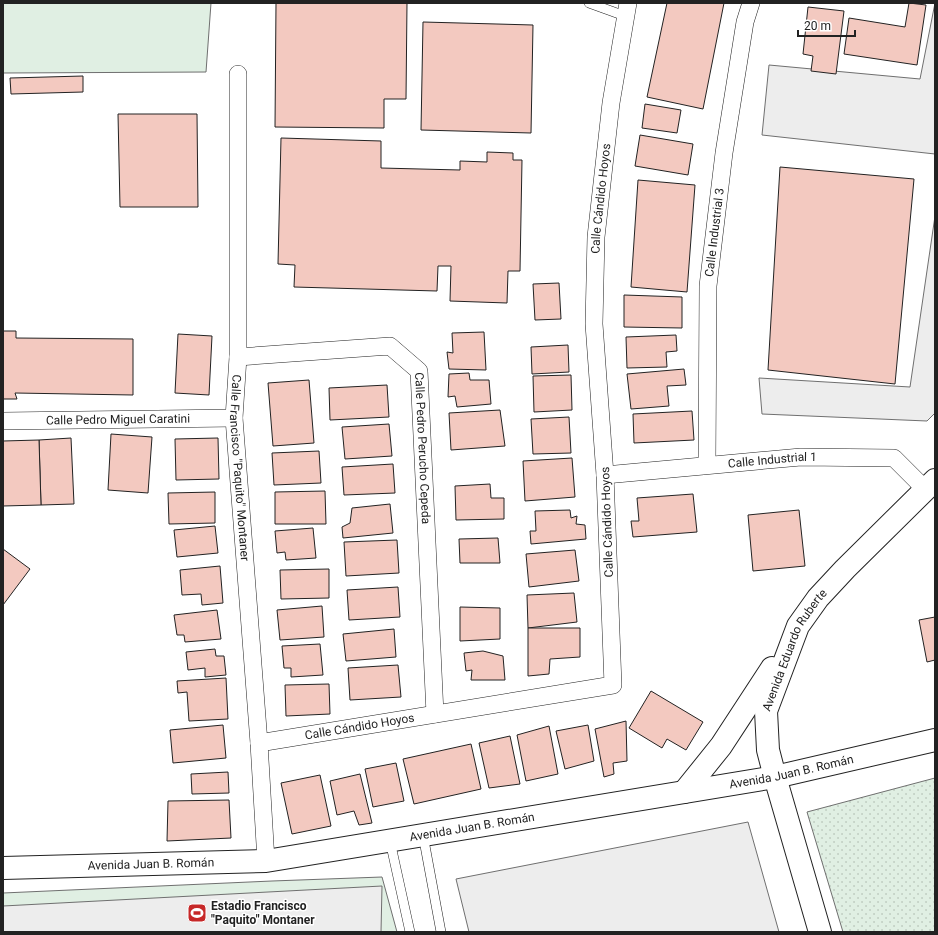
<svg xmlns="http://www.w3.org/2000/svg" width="938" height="935" viewBox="0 0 938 935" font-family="Roboto,sans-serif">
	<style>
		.green { fill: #e0efe3; stroke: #6f6f6f }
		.park { fill: url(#park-dots); stroke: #6f6f6f }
		.parking { fill: #ededed; stroke: #6f6f6f }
		.building { fill: #f3c9c0; stroke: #222 }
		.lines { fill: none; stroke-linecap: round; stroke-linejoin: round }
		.lane-casing { stroke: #222; stroke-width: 10 }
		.street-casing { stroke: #222; stroke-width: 18 }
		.primary-casing { stroke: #222; stroke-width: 24 }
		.lane { stroke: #fff; stroke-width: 9 }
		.street { stroke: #fff; stroke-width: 17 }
		.primary { stroke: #fff; stroke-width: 22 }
		.labels { text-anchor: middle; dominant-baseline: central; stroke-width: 3; stroke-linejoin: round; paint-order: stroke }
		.street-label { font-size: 12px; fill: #222; stroke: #fff }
		.poi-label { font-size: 12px; font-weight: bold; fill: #222; stroke: #fff; text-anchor: start }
	</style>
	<defs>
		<pattern id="park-dots" width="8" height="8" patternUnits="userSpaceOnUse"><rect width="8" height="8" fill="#e0efe3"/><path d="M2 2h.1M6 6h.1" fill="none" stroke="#c0cdc2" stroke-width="1.8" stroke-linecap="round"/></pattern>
	</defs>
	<rect width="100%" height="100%" fill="#fff"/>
	<g class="green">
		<polygon points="3,3 211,3 206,72 3,73"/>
		<polygon points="382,877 397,932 3,932 3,893 272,881"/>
	</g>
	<polygon class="park" points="935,778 935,932 843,932 807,812"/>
	<g class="parking">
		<polygon points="935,3 935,154 762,135 769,65 920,79"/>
		<polygon points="935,216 935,413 927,421 762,414 759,378 910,387"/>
		<polygon points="748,822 779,932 469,932 456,879"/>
		<polygon points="382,886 381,932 3,932 3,906"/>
	</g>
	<g class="building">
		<polygon points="276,3 407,3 406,99 384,99 384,128 275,127"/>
		<polygon points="667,3 724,3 703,109 647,97"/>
		<polygon points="909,3 926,5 917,65 844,54 849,18 905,27"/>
		<polygon points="808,7 844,11 836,74 811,71 813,56 803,54"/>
		<polygon points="423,22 533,25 531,133 421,130"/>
		<polygon points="83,76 83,92 11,94 10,78"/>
		<polygon points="645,104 681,110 677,133 642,128"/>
		<polygon points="118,114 197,114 198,207 120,207"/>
		<polygon points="640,135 693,144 688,175 635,166"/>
		<polygon points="281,138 381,141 381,168 460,170 460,161 487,162 487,152 513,153 513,160 522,160 520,271 508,271 507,303 450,301 451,266 438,266 437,291 294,287 295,265 278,264"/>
		<polygon points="780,167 914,179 895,384 768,370"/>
		<polygon points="638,180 695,185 687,292 631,287"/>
		<polygon points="559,283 561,319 535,320 533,284"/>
		<polygon points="624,295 682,297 682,328 624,327"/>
		<polygon points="3,331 16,331 16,338 133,339 133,395 15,393 17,399 3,399"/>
		<polygon points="484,332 486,370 449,369 447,352 453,353 452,333"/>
		<polygon points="178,334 212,336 209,395 175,393"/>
		<polygon points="676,335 677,351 666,352 667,367 627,368 626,337"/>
		<polygon points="568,345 569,372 532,374 531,347"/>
		<polygon points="684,369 686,385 667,386 669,406 631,409 627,374"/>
		<polygon points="469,373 470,380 489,380 491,404 457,407 455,396 448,397 449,374"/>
		<polygon points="571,375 572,410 534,412 533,376"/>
		<polygon points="309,380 314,443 273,446 268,383"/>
		<polygon points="387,385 389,417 330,420 329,388"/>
		<polygon points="500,410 505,446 451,450 449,413"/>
		<polygon points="692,411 694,440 634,443 633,414"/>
		<polygon points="569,417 571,453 533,454 531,419"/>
		<polygon points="389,424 392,456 345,459 342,427"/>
		<polygon points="111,434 152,437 148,493 108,490"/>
		<polygon points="71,438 74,504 41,505 39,440"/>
		<polygon points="218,438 219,479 176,480 175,439"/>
		<polygon points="39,440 41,505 3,506 3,441"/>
		<polygon points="319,451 321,483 274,485 272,453"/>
		<polygon points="572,458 575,497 525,501 523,461"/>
		<polygon points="393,464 395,493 344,495 342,467"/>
		<polygon points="490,484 491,498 504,498 504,519 456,520 455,486"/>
		<polygon points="325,491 326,524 275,524 275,492"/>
		<polygon points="215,492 215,523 169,524 168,493"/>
		<polygon points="693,494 697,532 633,537 631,521 639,521 637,498"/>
		<polygon points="390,504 393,533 343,538 342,527 350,523 352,508"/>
		<polygon points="570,510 571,518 577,516 576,524 585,525 586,539 531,544 530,531 536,531 535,511"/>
		<polygon points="799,510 805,566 753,571 748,515"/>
		<polygon points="215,526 218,553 177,557 174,530"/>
		<polygon points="313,528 316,558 286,560 285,552 277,553 275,531"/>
		<polygon points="498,538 500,563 460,563 459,539"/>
		<polygon points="397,540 399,573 346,576 344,542"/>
		<polygon points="3,549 30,569 3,605"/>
		<polygon points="575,550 579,581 529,587 526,554"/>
		<polygon points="220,566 223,603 202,605 201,594 182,595 180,570"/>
		<polygon points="329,569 329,598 281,599 280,570"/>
		<polygon points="398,587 400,617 349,620 347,590"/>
		<polygon points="574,593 577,622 528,628 527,595"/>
		<polygon points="322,606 324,637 280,640 277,610"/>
		<polygon points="460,607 500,608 500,639 460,641"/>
		<polygon points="217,610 221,639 185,642 184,635 177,635 174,615"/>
		<polygon points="935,617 935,660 927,662 919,620"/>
		<polygon points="528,628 580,628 580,657 550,659 549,674 528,676"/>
		<polygon points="394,629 396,657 346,661 343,634"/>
		<polygon points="320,644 323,675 291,677 291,668 284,668 282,646"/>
		<polygon points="215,649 216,656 224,656 226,675 205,677 205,668 188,670 186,652"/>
		<polygon points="483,651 503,656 505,680 471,680 472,670 466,671 464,653"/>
		<polygon points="398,665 401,697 350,700 348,668"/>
		<polygon points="226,678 228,719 189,721 187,692 178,693 177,681"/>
		<polygon points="329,684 330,714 286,716 285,685"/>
		<polygon points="651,691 703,722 686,750 667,739 662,748 629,728"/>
		<polygon points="626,721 627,761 613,763 614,774 604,777 595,729"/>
		<polygon points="223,725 226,758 173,763 170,730"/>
		<polygon points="588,725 594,761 565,769 556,731"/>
		<polygon points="549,726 558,774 526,781 517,735"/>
		<polygon points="510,736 520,784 489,788 479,743"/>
		<polygon points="471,744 481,789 414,804 403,759"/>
		<polygon points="396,763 404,801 373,807 365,769"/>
		<polygon points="228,772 229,793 192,794 191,774"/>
		<polygon points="360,774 372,823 359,825 354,811 337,815 330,781"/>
		<polygon points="320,775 331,826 292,834 281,783"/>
		<polygon points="229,800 231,838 167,841 168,801"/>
	</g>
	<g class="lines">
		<g class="lane-casing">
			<g id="lane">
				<polyline points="589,3 625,16"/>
				<polyline points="423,835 441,932"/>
				<polyline points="390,841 410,932"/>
			</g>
		</g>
		<g class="street-casing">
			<g id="street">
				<path id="s1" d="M 238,74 L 238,357 L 234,418 L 259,743 L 266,861"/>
				<path id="s2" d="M 238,357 L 390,346 L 419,371 L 435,714"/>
				<path id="s3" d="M 3,421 L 234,418"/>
				<path id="s4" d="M 707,465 L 708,286 L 724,153 L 745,22 L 751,3"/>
				<path id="s5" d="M 605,475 L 801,457 L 894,458 L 926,490"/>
				<path id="s6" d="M 259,743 L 613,685 L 605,475 L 594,324 L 596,237 L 611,103 L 628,3"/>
			</g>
		</g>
		<g class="primary-casing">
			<g id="primary">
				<polyline points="684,792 721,746 772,668"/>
				<path id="s7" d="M 3,868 L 266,861 L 775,777 L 935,740"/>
				<path id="s8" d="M 820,932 L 775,777 L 768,750 L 766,711 L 798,626 L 818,598 L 845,569 L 935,480"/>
			</g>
		</g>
		<use href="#lane" class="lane"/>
		<use href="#street" class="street"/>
		<use href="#primary" class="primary"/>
	</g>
	<defs>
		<g id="stadium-square" transform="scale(1)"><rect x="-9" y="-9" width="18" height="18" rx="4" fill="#c62828" stroke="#fff"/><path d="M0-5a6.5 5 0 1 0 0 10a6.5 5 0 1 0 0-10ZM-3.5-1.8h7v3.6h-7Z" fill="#fff"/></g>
	</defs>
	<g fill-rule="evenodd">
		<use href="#stadium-square" x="197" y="913"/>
	</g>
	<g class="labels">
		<g class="street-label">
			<text stroke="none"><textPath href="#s6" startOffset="846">Calle Cándido Hoyos</textPath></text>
			<text stroke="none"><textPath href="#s4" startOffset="233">Calle Industrial 3</textPath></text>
			<text stroke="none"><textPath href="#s3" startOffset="115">Calle Pedro Miguel Caratini</textPath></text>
			<text stroke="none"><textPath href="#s2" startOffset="268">Calle Pedro Perucho Cepeda</textPath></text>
			<text stroke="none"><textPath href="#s5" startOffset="168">Calle Industrial 1</textPath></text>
			<text stroke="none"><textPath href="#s1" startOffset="394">Calle Francisco "Paquito" Montaner</textPath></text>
			<text transform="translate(607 522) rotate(-92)">Calle Cándido Hoyos</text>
			<text stroke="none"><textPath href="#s8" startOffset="296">Avenida Eduardo Ruberte</textPath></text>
			<text stroke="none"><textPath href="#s6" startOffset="102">Calle Cándido Hoyos</textPath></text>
			<text stroke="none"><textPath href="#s7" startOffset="796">Avenida Juan B. Román</textPath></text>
			<text stroke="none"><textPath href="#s7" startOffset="472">Avenida Juan B. Román</textPath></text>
			<text stroke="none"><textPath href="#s7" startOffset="148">Avenida Juan B. Román</textPath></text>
		</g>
		<g class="poi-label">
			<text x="211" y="906">Estadio Francisco<tspan x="211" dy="14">"Paquito" Montaner</tspan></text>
		</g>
	</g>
	<rect width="938" height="935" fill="none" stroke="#222222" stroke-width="8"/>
	<path d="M798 30v6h57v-6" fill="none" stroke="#222222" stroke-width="2"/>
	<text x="804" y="30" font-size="12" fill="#222222" stroke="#ffffff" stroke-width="3" paint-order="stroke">20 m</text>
</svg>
